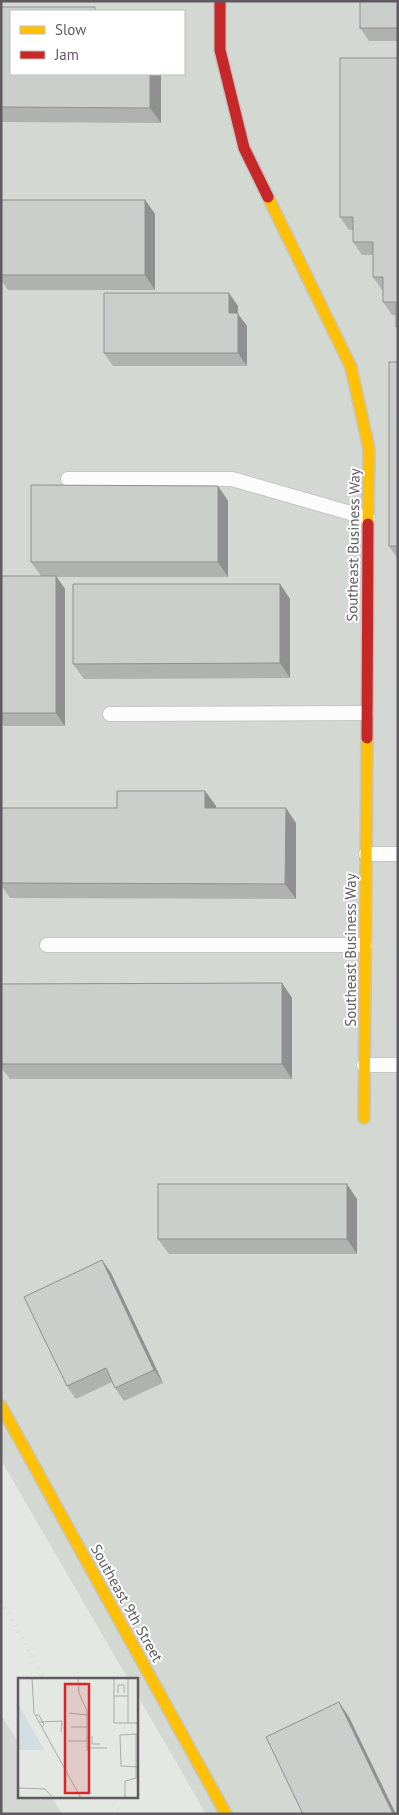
<svg xmlns="http://www.w3.org/2000/svg" width="399" height="1815" viewBox="0 0 399 1815" font-family="'PT Sans',sans-serif">
	<style>
		.industrial { fill: #d3d8d3; fill-rule: evenodd }
		.lines { fill: none; stroke-linecap: round; stroke-linejoin: round }
		.lane-casing { stroke: #c5c5c5; stroke-width: 16 }
		.slow-casing { stroke: #c5c5c5; stroke-width: 14 }
		.jam-casing { stroke: #c5c5c5; stroke-width: 14 }
		.lane { stroke: #fbfcfb; stroke-width: 14 }
		.slow { stroke: #ffc107; stroke-width: 11 }
		.jam { stroke: #c62828; stroke-width: 11 }
		.rail { stroke: #dbdbdb; stroke-width: 4; stroke-dasharray: 1 6; stroke-linecap: butt }
		.wall { fill: #afb2af }
		.shaded-wall { fill: #8e918f }
		.building { fill: #cbcfcc; stroke: #8e918f }
		.labels { text-anchor: middle; dominant-baseline: central; stroke-width: 4; stroke-linejoin: round; paint-order: stroke }
		.street-label { font-size: 15px; fill: #5f5960; stroke: #fff }
		.inset-road { fill: none; stroke: #aaabab; stroke-width: 1 }
		.view { fill: #d62828; fill-opacity: 0.15; stroke: #d62828; stroke-width: 2.5 }
		.inset-edge { fill: none; stroke: #5f5960; stroke-width: 2.5 }
	</style>
	<rect width="100%" height="100%" fill="#e3e8e3"/>
	<g class="industrial">
		<path d="M 1,1 L 398,1 L 398,1814 L 206,1814 L 136,1693 L 136,1679 L 128,1679 L 1,1460 ZM 11,11 L 184,11 L 184,74 L 11,74 Z"/>
		<polygon points="1,1715 19,1743 19,1796 51,1796 62,1814 1,1814"/>
	</g>
	<g class="lines">
		<g class="lane-casing">
			<g id="lane">
				<polyline points="68,479 232,479 368,518"/>
				<polyline points="110,714 366,713"/>
				<polyline points="366,854 398,854"/>
				<polyline points="47,945 365,945"/>
				<polyline points="364,1065 398,1065"/>
			</g>
		</g>
		<g class="slow-casing">
			<g id="slow">
				<polyline points="268,197 351,367 369,449 368,524"/>
				<polyline points="364,1118 367,738"/>
				<polyline points="1,1406 226,1814"/>
			</g>
		</g>
		<g class="jam-casing">
			<g id="jam">
				<polyline points="220,1 220,50 244,148 268,197"/>
				<polyline points="367,738 368,524"/>
			</g>
		</g>
		<use href="#lane" class="lane"/>
		<use href="#slow" class="slow"/>
		<use href="#jam" class="jam"/>
		<g class="rail">
			<polyline points="1,1601 45,1679"/>
			<polyline points="111,1796 121,1814"/>
		</g>
	</g>
	<g class="wall">
		<polygon points="398,1 398,41 369,41 360,28"/>
		<polygon points="1,7 11,74 161,74 161,123 1,122"/>
		<polygon points="398,58 398,329 396,327 396,315 392,315 383,302 383,290 382,290 373,277 373,255 362,255 353,242 353,230 349,230 340,217"/>
		<polygon points="1,200 145,200 155,214 155,290 8,290 1,280"/>
		<polygon points="238,306 238,314 247,326 247,366 113,366 104,353"/>
		<polygon points="398,362 398,559 389,546"/>
		<polygon points="218,486 228,501 228,577 56,577 65,589 65,726 4,726 1,723 1,576 41,576 31,562"/>
		<polygon points="280,584 290,599 290,678 84,679 73,664"/>
		<polygon points="205,791 216,806 216,808 296,823 296,899 10,898 1,885 1,808 117,808"/>
		<polygon points="282,983 292,998 292,1079 10,1079 1,1067 1,984"/>
		<polygon points="357,1199 357,1254 169,1254 158,1239"/>
		<polygon points="102,1260 111,1273 163,1383 124,1401 115,1388 112,1382 76,1399 67,1386"/>
	</g>
	<g class="shaded-wall">
		<polygon points="150,74 161,74 161,123 150,108"/>
		<polygon points="145,200 155,214 155,290 145,275"/>
		<polygon points="229,293 238,306 238,314 247,326 247,366 238,353 229,313"/>
		<polygon points="218,486 228,501 228,577 218,562"/>
		<polygon points="56,576 65,589 65,726 56,713"/>
		<polygon points="280,584 290,599 290,678 280,663"/>
		<polygon points="205,791 216,806 216,822 205,808"/>
		<polygon points="286,808 296,823 296,899 285,884"/>
		<polygon points="282,983 292,998 292,1079 282,1064"/>
		<polygon points="347,1184 357,1199 357,1254 347,1239"/>
		<polygon points="102,1260 111,1273 163,1383 154,1370"/>
		<polygon points="339,1702 349,1717 396,1814 393,1814"/>
	</g>
	<g class="building">
		<rect x="360" y="1" width="38" height="27"/>
		<polygon points="1,7 95,7 95,11 11,11 11,74 150,74 150,108 1,107"/>
		<polygon points="340,58 398,58 398,327 396,327 396,302 383,302 383,277 373,277 373,242 353,242 353,217 340,217"/>
		<rect x="1" y="200" width="144" height="75"/>
		<polygon points="104,293 229,293 229,313 238,313 238,353 104,353"/>
		<rect x="389" y="362" width="9" height="184"/>
		<polygon points="31,485 218,486 218,562 31,562"/>
		<rect x="1" y="576" width="55" height="137"/>
		<polygon points="73,584 280,584 280,663 73,664"/>
		<polygon points="117,791 205,791 205,808 286,808 285,884 1,883 1,808 117,808"/>
		<polygon points="282,983 282,1064 1,1064 1,984"/>
		<rect x="158" y="1184" width="189" height="55"/>
		<polygon points="102,1260 154,1370 115,1388 106,1368 67,1386 24,1297"/>
		<polygon points="339,1702 393,1814 303,1814 266,1737"/>
	</g>
	<g class="labels">
		<g class="street-label">
			<text transform="translate(353 545) rotate(-89)">Southeast Business Way</text>
			<text transform="translate(350 950) rotate(-90)">Southeast Business Way</text>
			<text transform="translate(127 1603) rotate(61)">Southeast 9th Street</text>
		</g>
	</g>
	<g transform="translate(18 1678)">
		<rect width="120" height="120" fill="#e3e8e3"/>
		<path d="M 0,25 L 12,47 L 26,72 L 0,72 Z" fill="#d0dee1"/>
		<path class="inset-road" d="M 14,0 L 16,35 L 63,120M 60,0 L 61,15 L 69,33 L 69,73M 96,0 L 96,18 L 110,18 L 110,0M 100,15 L 100,7 L 106,7 L 106,15M 96,18 L 96,45 L 110,45M 110,18 L 110,45 L 120,45M 51,35 L 69,37M 18,37 L 21,37 L 26,47 L 24,49M 21,44 L 44,43 L 43,54M 53,49 L 69,49M 119,56 L 102,57 L 103,88 L 120,89M 74,58 L 74,66 L 82,66M 50,63 L 69,63M 69,70 L 89,70M 0,110 L 27,111 L 35,120M 107,120 L 107,103 L 118,100 L 118,56"/>
		<path class="view" d="M 47,6 L 71,6 L 71,115 L 47,115 Z"/>
		<rect width="120" height="120" class="inset-edge"/>
	</g>
	<rect width="399" height="1815" fill="none" stroke="#5f5960" stroke-width="5"/>
	<rect x="10" y="10" width="175" height="65" fill="#ffffff" stroke="#bfbdbf"/>
	<rect x="20" y="26" width="25" height="8" fill="#ffc107" stroke="#bfbdbf"/>
	<text x="55" y="35" font-size="15" fill="#5f5960">Slow</text>
	<rect x="20" y="51" width="25" height="8" fill="#c62828" stroke="#bfbdbf"/>
	<text x="55" y="60" font-size="15" fill="#5f5960">Jam</text>
</svg>
